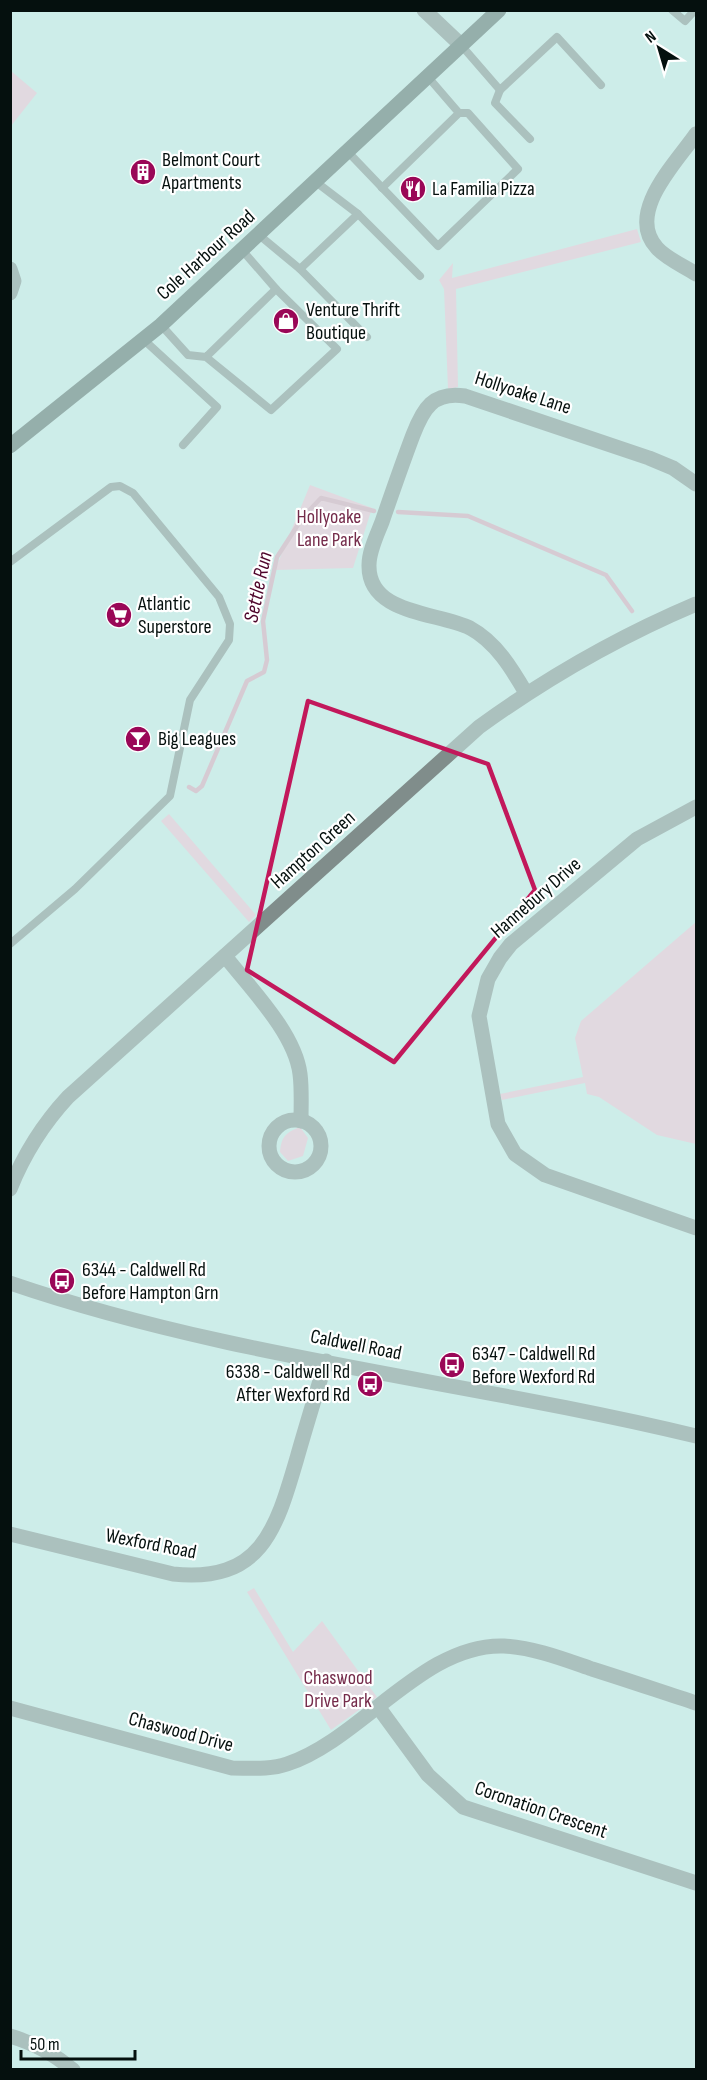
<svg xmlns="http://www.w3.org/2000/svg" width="707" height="2080" viewBox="0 0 707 2080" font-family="'Sofia Sans Condensed',sans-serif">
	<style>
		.green { fill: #f8c2d4 }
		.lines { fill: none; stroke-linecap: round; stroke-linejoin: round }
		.stream { stroke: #e1a3b8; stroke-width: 4.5 }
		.service { stroke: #808d8b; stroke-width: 8 }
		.minor { stroke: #808d8b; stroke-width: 15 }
		.tertiary { stroke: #808d8b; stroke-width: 15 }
		.secondary { stroke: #516461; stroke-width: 15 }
		.marked { fill: none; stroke: #c2185b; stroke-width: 4.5; stroke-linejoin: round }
		.labels { text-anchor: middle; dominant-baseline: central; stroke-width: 4.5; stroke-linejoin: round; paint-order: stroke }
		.poi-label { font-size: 20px; fill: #05100e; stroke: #fff; text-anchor: start }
		.street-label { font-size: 20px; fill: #05100e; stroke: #fff }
		.park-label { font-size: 20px; fill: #752c4b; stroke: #fff }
		.water-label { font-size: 21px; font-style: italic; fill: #4f052b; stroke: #fff }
	</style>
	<rect width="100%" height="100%" fill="#cdede9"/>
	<g class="green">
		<polygon points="11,71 37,93 11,126"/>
		<polygon points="637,229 641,242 456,289 458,387 448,389 444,289 439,280 453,263 452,278"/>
		<polygon points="310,485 372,508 353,568 275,570"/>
		<polygon points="169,814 256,915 249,922 161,821"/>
		<polygon points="696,922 696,1144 657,1135 599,1097 587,1094 585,1083 502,1100 500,1094 583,1077 575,1038 581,1021"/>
		<path d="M 300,1127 L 308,1138 L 303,1156 L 288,1161 L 280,1152 C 281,1137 286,1132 300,1127 Z"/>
		<polygon points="254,1588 293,1652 322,1621 377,1697 331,1730 247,1592"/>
	</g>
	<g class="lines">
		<g class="stream">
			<polyline points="398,512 468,516 606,575 632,611"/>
			<polyline points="189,787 196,791 202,786 247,681 264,672 267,660 263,621 277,557 303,517 321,498 374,511"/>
		</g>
		<g class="service">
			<polyline points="672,10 685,21 695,10"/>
			<polyline points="461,45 500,90 557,37 601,85"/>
			<polyline points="500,90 495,103 530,139"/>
			<polyline points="348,152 438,246 518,169 468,113 459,113"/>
			<polyline points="382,188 459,113 428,77"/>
			<polyline points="358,214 420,276"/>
			<polyline points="259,235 300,269 358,214 316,182"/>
			<polyline points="242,250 276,289"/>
			<polyline points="300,269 367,337"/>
			<polyline points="161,325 188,355 206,357 271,410 337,349 276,289 206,357"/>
			<polyline points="144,340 217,407 183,445"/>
			<polyline points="10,562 111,487 120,486 133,493 219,597 230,624 229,640 190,700 170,796 75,889 10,944"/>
		</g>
		<g class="minor">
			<polyline points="424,10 461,45"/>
			<path d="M 696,134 C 676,163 625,213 657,248 C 667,259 684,266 696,274"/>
			<polyline points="10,269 14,281 10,293"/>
			<path d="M 526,693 C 512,669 496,642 470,628 C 438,612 368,615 369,565 C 369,551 377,535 382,522 C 392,493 402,464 413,435 C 423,409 433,391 465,396 L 649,458 L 673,468 L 696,484"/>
			<polyline points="696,807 637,839 511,944 500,958 488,979 479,1016 498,1124 515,1154 545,1175 696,1228"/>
			<path d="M 225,956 C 250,988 295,1033 300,1074 C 302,1089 301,1106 301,1121"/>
			<circle cx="295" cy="1146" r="26"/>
			<path d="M 10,1534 L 173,1574 C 261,1583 276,1530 297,1458 C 306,1426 316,1394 326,1361"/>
			<path d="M 10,1708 L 232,1768 C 250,1768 270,1770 287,1764 C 362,1739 423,1643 504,1646 C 535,1648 563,1659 592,1669 C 627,1680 662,1692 696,1703"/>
			<polyline points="379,1708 428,1775 463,1807 696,1883"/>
			<path d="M 10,2036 C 34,2043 53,2053 73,2070"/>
		</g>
		<g class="tertiary">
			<path d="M 10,1189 C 24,1154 43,1124 68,1097 L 479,727 C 548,677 618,637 696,604"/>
			<path d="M 10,1283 C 232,1359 469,1381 696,1436"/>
		</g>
		<polyline class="secondary" points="10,446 161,325 499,10"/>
	</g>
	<path d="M0 0H707V2080H0ZM 308,701 L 488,764 L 535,890 L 394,1062 L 247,970 Z" fill="#cdede9" fill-opacity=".55" fill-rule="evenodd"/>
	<path class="marked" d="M 308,701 L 488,764 L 535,890 L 394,1062 L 247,970 Z"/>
	<defs>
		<g id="building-disc" transform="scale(1.35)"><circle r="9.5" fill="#9a0757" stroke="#fff"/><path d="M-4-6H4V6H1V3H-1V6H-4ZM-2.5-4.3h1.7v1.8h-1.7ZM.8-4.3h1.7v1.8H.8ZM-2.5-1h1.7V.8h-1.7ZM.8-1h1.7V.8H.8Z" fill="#fff"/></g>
		<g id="restaurant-disc" transform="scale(1.35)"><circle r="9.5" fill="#9a0757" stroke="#fff"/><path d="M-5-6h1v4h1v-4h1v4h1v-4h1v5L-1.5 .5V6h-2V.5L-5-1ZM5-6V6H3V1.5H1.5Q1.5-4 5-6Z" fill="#fff"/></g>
		<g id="shop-disc" transform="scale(1.35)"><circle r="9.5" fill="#9a0757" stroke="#fff"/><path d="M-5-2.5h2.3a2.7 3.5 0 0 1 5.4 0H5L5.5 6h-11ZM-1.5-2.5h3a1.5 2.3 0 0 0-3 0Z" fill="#fff"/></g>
		<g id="supermarket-disc" transform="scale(1.35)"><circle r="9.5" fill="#9a0757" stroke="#fff"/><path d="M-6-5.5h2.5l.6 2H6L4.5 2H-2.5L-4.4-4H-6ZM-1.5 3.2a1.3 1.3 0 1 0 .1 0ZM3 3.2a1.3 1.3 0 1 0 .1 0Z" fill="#fff"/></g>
		<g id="bar-disc" transform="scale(1.35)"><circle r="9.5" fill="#9a0757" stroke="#fff"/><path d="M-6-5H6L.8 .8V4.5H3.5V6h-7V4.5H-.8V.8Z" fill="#fff"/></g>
		<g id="bus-disc" transform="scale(1.35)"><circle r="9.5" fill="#9a0757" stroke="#fff"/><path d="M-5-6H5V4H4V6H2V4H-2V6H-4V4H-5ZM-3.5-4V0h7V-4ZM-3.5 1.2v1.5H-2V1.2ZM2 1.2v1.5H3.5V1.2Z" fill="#fff"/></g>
	</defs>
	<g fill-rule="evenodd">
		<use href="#building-disc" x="143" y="172"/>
		<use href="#restaurant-disc" x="413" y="189"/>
		<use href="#shop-disc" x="286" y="321"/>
		<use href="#supermarket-disc" x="119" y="615"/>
		<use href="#bar-disc" x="138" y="739"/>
		<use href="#bus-disc" x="62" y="1281"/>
		<use href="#bus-disc" x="452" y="1365"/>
		<use href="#bus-disc" x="370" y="1384"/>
	</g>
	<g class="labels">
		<g class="poi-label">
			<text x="162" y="160">Belmont Court<tspan x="162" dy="23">Apartments</tspan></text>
			<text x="432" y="189">La Familia Pizza</text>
			<text x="306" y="310">Venture Thrift<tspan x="306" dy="23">Boutique</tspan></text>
			<text x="138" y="604">Atlantic<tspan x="138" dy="23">Superstore</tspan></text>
			<text x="158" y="739">Big Leagues</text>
			<text x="82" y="1270">6344 - Caldwell Rd<tspan x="82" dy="23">Before Hampton Grn</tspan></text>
			<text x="472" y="1354">6347 - Caldwell Rd<tspan x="472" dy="23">Before Wexford Rd</tspan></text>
			<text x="350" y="1372" text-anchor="end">6338 - Caldwell Rd<tspan x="350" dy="23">After Wexford Rd</tspan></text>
		</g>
		<g class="street-label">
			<text transform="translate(206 255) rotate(-42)">Cole Harbour Road</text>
			<text transform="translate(523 393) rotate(18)">Hollyoake Lane</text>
			<text transform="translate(313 850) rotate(-42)">Hampton Green</text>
			<text transform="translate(536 898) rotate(-41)">Hannebury Drive</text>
			<text transform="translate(356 1345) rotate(11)">Caldwell Road</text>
			<text transform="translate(151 1544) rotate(11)">Wexford Road</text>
			<text transform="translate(181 1732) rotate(15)">Chaswood Drive</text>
			<text transform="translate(541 1810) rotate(19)">Coronation Crescent</text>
		</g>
		<g class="park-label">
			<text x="329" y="517">Hollyoake<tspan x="329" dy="23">Lane Park</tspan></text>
			<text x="338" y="1678">Chaswood<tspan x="338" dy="23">Drive Park</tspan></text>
		</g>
		<g class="water-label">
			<text transform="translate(258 587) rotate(-78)">Settle Run</text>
		</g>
	</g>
	<rect width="707" height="2080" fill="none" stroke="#05100e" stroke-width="24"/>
	<g transform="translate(659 48) rotate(323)" stroke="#ffffff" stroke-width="4.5" paint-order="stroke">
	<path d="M0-4.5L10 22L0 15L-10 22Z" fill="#05100e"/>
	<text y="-9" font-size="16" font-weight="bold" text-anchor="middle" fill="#05100e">N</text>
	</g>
	<path d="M21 2050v9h114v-9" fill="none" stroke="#05100e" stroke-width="3"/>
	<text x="30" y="2050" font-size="18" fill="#05100e" stroke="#ffffff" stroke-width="4.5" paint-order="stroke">50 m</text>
</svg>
